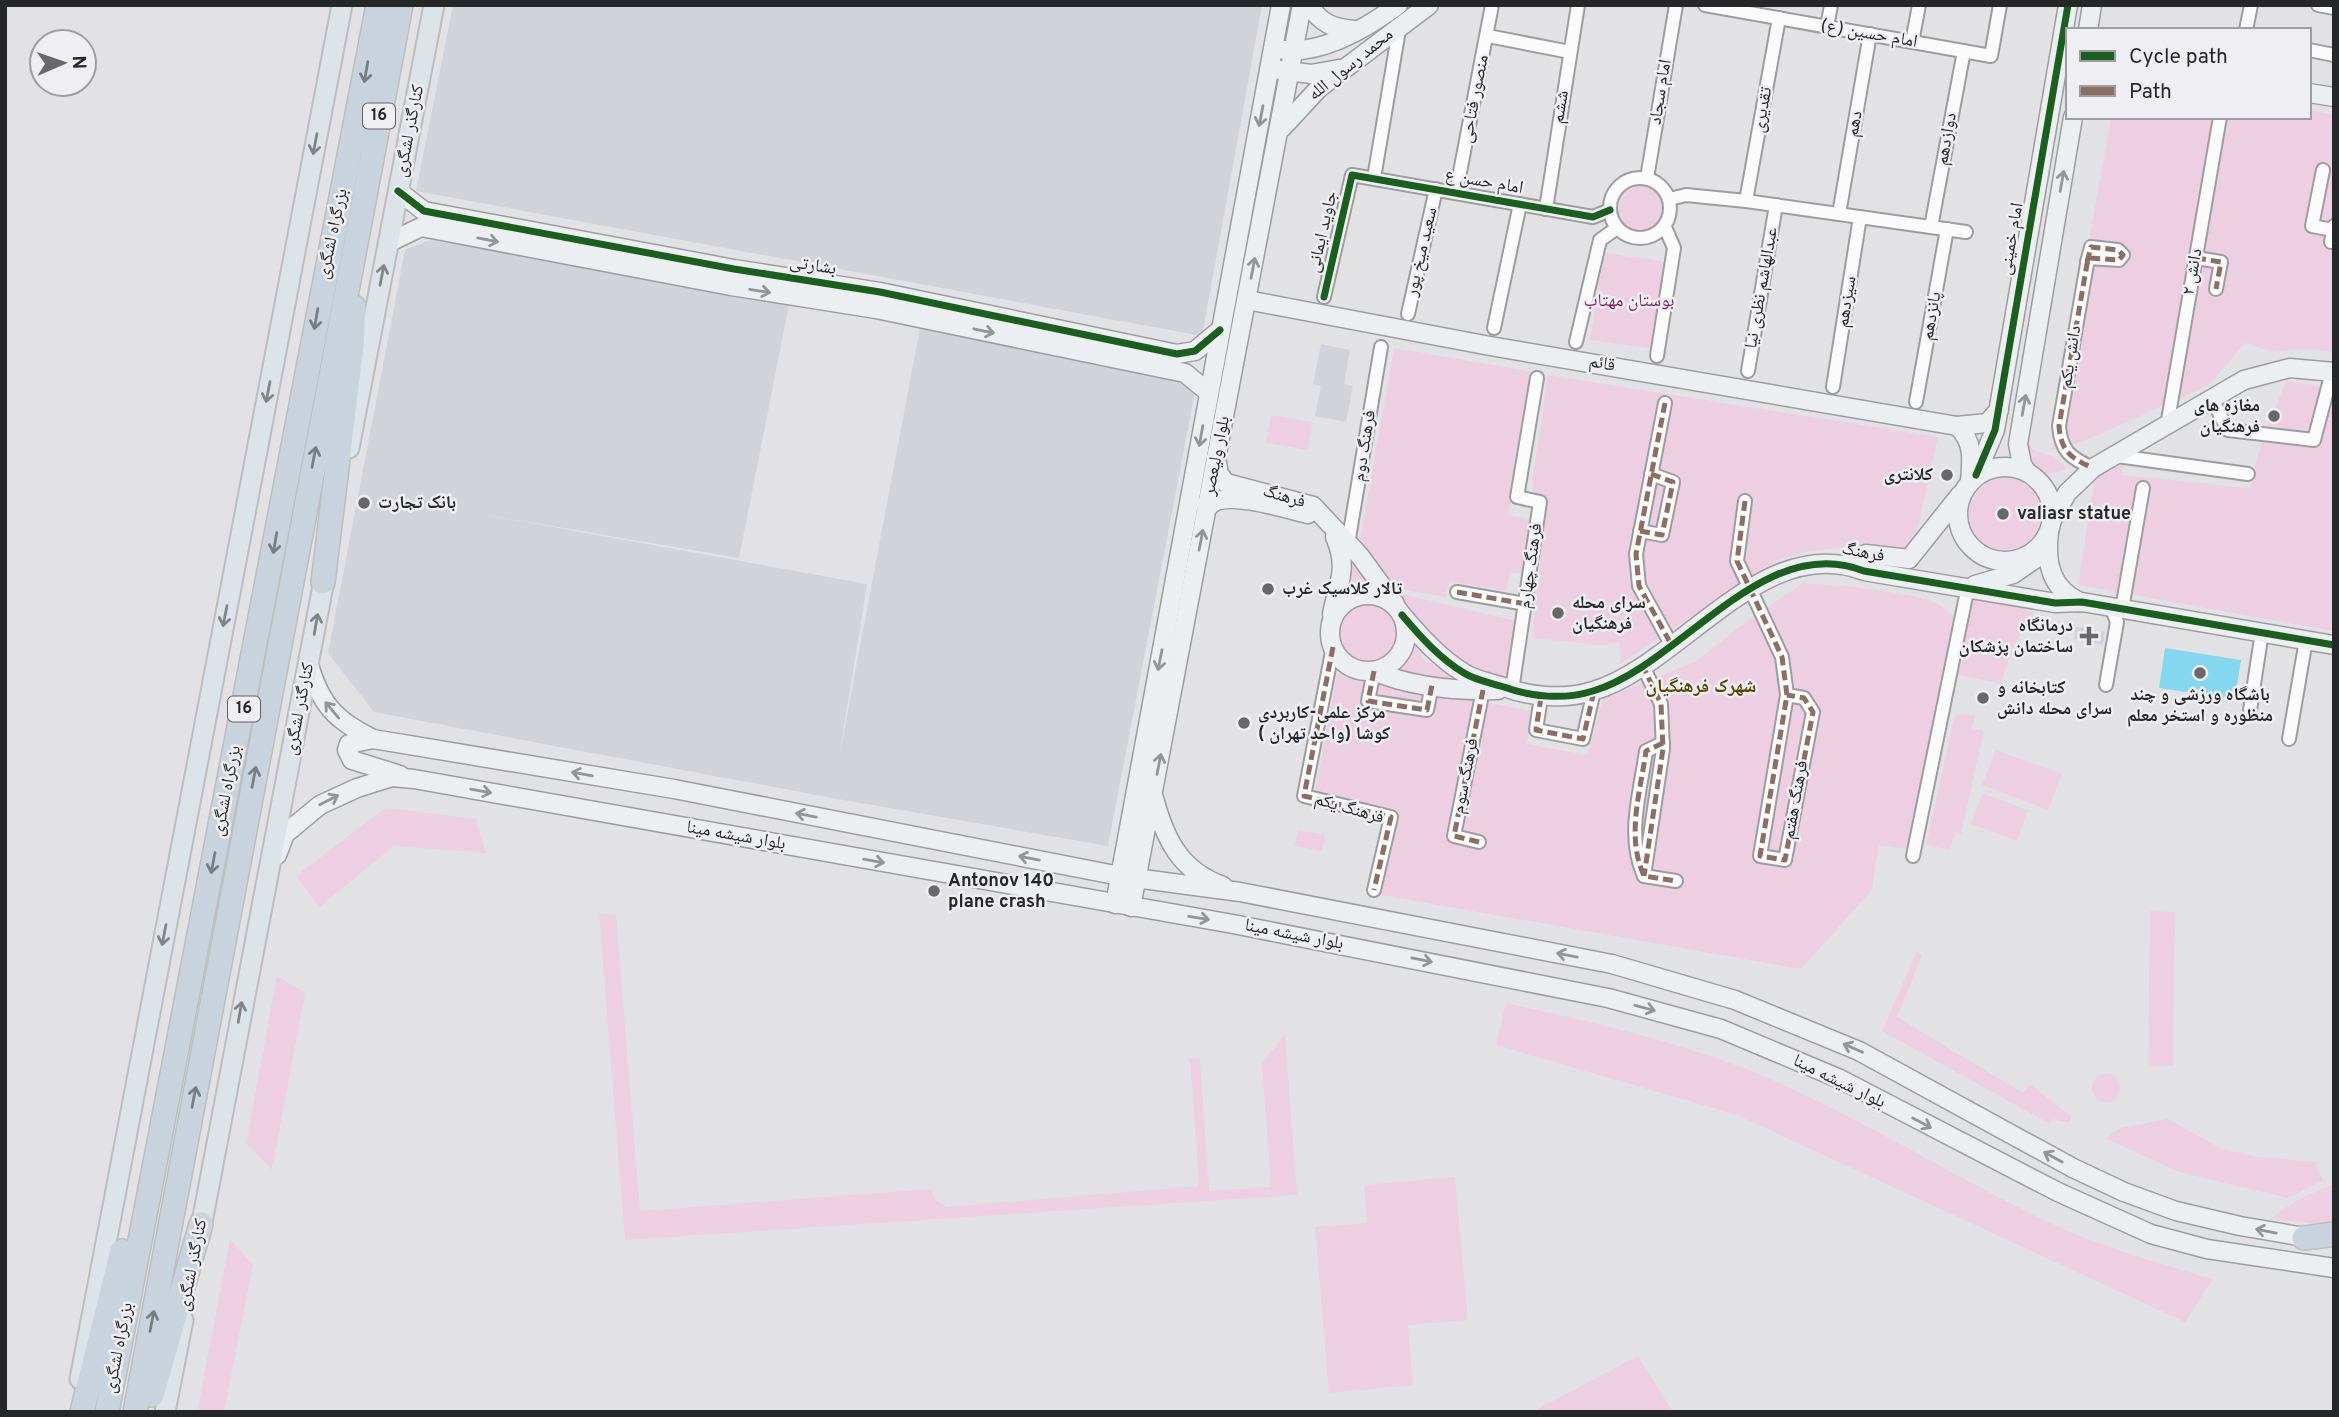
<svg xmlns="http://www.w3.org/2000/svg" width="2339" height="1417" viewBox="0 0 2339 1417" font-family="Overpass,'Noto Naskh Arabic',sans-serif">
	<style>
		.built { fill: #d1d2da }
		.green { fill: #eecfe1 }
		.water { fill: #85d7ef }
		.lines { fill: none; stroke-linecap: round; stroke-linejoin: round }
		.street-casing { stroke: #9d9d9f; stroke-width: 16 }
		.secondary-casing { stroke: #9d9d9f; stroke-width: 21 }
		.primary-casing { stroke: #bdbdbe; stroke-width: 23 }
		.highway-casing { stroke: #bdbdbe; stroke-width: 26 }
		.street { stroke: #fbfbfb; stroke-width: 12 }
		.secondary { stroke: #ebeff2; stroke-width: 18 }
		.primary { stroke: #dce3e9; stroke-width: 19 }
		.highway { stroke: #c8d3dd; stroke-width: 23 }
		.quiet { stroke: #8d6e63; stroke-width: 5; stroke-dasharray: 10 5; stroke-linecap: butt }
		.cycleway-casing { stroke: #eeeef3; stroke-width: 11 }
		.cycleway { stroke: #1b5e20; stroke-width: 7 }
		.oneway { stroke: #777d82 }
		.oneway2 { stroke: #929597 }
		.oneway3 { stroke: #818588 }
		.poi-dot { fill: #68686a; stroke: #eeeef3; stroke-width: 2.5 }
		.labels { text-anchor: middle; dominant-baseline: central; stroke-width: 5; stroke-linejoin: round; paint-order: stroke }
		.shield { fill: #eeeef3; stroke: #626365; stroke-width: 2 }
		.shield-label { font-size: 16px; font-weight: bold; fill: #262728 }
		.street-label { font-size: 18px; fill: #262728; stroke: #eeeef3 }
		.park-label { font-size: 18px; fill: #7e1f5c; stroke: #eeeef3 }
		.poi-label { font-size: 18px; font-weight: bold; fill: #262728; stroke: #eeeef3; text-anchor: start }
		.neighbourhood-label { font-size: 19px; font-weight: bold; fill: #5d4204; stroke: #eeeef3 }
	</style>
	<rect width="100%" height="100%" fill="#e2e2e5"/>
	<g class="built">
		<polygon points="453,5 1262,5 1202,336 416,191"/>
		<polygon points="430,240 790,300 739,558 476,513 867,584 839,758 920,328 1187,381 1195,392 1108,846 832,798 374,712 328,653 405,250"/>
		<polygon points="1321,344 1350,350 1344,384 1353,386 1346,422 1315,416 1321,386 1313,384"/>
		<polygon points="2076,627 2105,632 2103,645 2074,639"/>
	</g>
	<g class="green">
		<polygon points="2309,110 2334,115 2334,352 2304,349 2273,352 2245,343 2209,385 2082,442 2052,450 2111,117 2309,117"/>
		<circle cx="1642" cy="209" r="23"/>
		<polygon points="1604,253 1669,262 1654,349 1590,340"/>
		<polygon points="1394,348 1533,372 1508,515 1530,519 1521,573 1510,572 1506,591 1449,581 1446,597 1394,588 1360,540"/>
		<polygon points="1548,375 1938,437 1913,549 1852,546 1809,551 1777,560 1614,668 1621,660 1619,643 1600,645 1532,638 1547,500 1533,494 1532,483"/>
		<polygon points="2286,381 2334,388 2334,631 2078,585 2095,476 2123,464 2122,475 2250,488 2260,447"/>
		<polygon points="1271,415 1313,422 1308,450 1266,443"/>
		<path d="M 2025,438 L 2034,451 L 2050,455 L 2068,468 C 2037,484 2030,463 2025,438 Z"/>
		<circle cx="2005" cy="514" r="36"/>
		<polygon points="1346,547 1378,592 1362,590 1346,597"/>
		<path d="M 1803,583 C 1832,585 1914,591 1938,604 C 1944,607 1950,613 1955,617 L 1909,849 L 1879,845 L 1872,890 L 1801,969 L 1376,894 L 1396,809 L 1315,792 L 1337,674 L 1531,711 L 1527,744 L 1587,755 L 1603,699 L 1696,661 L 1743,624 Z"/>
		<path d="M 1396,593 L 1516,621 L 1504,684 C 1448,660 1432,640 1396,593 Z"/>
		<polygon points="1973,597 2035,612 2013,647 2001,683 1957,675"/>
		<circle cx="1370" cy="633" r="31"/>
		<polygon points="1410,640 1425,660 1474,687 1388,672 1406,658"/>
		<polygon points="1955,714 1975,716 1972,728 1984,731 1961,834 1955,833 1950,850 1926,845"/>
		<polygon points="1996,750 2062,774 2048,810 1982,785"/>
		<polygon points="1982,793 2028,810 2017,841 1971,824"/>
		<polygon points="385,808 476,819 486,853 394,846 319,907 296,876"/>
		<polygon points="1298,830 1325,835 1322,851 1295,846"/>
		<polygon points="2150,911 2175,912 2173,1066 2148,1066"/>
		<polygon points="599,914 616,915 640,1211 932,1189 935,1200 947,1207 1199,1186 1190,1058 1200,1058 1209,1191 1271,1187 1262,1063 1285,1034 1297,1195 625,1240"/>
		<polygon points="1917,951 1922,956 1897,1017 2023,1093 2030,1084 2071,1116 2070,1123 2053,1119 2050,1124 1882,1031"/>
		<polygon points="277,976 305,993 272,1170 246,1143"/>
		<path d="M 1506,1003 C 1588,1021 1672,1040 1751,1071 C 1854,1113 1948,1174 2048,1222 C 2101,1247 2157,1263 2213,1279 L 2185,1322 L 1737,1115 L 1496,1045 Z"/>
		<circle cx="2106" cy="1088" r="14"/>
		<polygon points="2168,1119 2222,1149 2259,1157 2315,1162 2323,1181 2288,1198 2179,1172 2105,1138 2121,1128"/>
		<polygon points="1455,1177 1468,1320 1408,1325 1413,1385 1329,1393 1315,1227 1367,1223 1364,1185"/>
		<polygon points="2334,1183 2334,1226 2270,1219 2294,1202"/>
		<polygon points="230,1239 253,1265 224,1412 202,1412 198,1408"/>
		<polygon points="1638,1356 1673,1412 1532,1412"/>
	</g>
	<polygon class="water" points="2165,648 2241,660 2235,699 2159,688"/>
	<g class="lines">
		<g class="street-casing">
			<g id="street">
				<polyline points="1705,5 1991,56 2000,5"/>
				<polyline points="2318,5 2334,8"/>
				<polyline points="1827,27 1831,5"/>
				<polyline points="2246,30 2251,5"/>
				<polyline points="1488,36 1570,52"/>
				<polyline points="1912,42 1919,5"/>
				<polyline points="2309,50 2334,55"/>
				<polyline points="2323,170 2312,226 2333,230"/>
				<circle cx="1640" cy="208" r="30"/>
				<polyline points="1374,178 1400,24"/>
				<polyline points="1647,178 1676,5"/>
				<polyline points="1456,193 1492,5"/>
				<polyline points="1669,199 1686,195 1746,201 1966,232"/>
				<polyline points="1746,201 1779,18"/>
				<polyline points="1546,209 1578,5"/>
				<polyline points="1839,214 1870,34"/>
				<polyline points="2334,226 2331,242 2334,242"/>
				<polyline points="1931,227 1964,51"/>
				<polyline points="2196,258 2221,262 2216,289"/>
				<path d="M 2087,262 L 2091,247 L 2118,250 L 2123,255 L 2119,260 L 2089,258 L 2087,264 L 2059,426 C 2061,451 2070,458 2093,468"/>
				<polyline points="1324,297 1352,175 1593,217 1610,210"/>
				<polyline points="1408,314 1436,189"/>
				<polyline points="1494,328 1520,204"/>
				<polyline points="1576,342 1600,240 1617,228"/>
				<polyline points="1657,356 1674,248 1665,227"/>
				<polyline points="1748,371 1776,205"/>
				<polyline points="1833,387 1860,217"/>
				<polyline points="2212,399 2228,430 2314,440 2332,372"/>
				<polyline points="1916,402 1947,229"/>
				<polyline points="1665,403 1636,554 1639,586 1671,644"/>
				<polyline points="2167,426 2220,117"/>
				<polyline points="2117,456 2248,474"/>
				<polyline points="1745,501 1737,561 1782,657 1787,695 1760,856 1785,860 1813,712 1804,698 1787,695"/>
				<polyline points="1640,531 1662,535 1673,482 1651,474"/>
				<polyline points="1348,544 1381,347"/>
				<polyline points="1457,592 1526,604"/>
				<polyline points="2122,609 2143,488"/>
				<polyline points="1333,647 1304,796 1391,817 1374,890"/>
				<polyline points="1642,664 1661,704 1663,749 1644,876"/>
				<polyline points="1374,671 1368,701 1427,710 1432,685"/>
				<polyline points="2106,685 2117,622 2111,607"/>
				<polyline points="1512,690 1540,502 1517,497 1537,378"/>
				<polyline points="1541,697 1536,730 1583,739 1594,691"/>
				<polyline points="2250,710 2262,632"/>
				<polyline points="2289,739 2306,640"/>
				<path d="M 1663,743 L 1646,751 C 1640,794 1626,836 1644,876 L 1676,881"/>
				<polyline points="1479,842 1454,836 1483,690"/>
				<polyline points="1913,856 1968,586"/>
			</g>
		</g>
		<g class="secondary-casing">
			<g id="secondary">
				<path d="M 1309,5 C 1321,24 1333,28 1354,30"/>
				<polyline points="2088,30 2092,5"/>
				<path d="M 1284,50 C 1323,54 1368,27 1398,5"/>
				<polyline points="1280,70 1311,74 1339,69"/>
				<polyline points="2309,93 2334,97"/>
				<polyline points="1282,128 1319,88 1429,5"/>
				<polyline points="398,191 424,211 734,269 880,292 1177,354 1195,351 1220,330"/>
				<polyline points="388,243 421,227 731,286 876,309 1185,373 1208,392"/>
				<polyline points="1247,300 1490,346 1957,426 1987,423 1999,410"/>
				<path d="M 1957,426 C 1974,441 1972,460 1970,481"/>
				<polyline points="1217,463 1219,474 1226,483 1313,506 1360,556 1395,604"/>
				<circle cx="2005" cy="514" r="47"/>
				<polyline points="2026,471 2022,464 2018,444 2073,117"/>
				<polyline points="1976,475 1995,430 2068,5"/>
				<path d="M 1206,505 L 1207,509 C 1219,486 1286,509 1308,514"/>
				<polyline points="2052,520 2067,493 2093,468 2244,380 2290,368 2334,372"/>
				<path d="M 2049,532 C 2045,563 2051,589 2080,602"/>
				<polyline points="1847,564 1866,554 1909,559 1960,495"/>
				<polyline points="1975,585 2013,574 2035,559"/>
				<circle cx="1368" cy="633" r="38"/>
				<path d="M 1332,614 C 1338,583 1349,569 1335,537"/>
				<path d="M 1402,615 C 1419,635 1440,659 1464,673 C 1475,680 1491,683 1504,687 C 1531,697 1564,700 1593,691 C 1681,665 1763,531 1864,571 L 2055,603 L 2082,602 L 2334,645"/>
				<path d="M 309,665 C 321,705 335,720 373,739 L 674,789 L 1120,876 L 1240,892 L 1612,964 L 1735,1000 L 1859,1051 L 2073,1168 L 2124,1192 L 2176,1211 L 2240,1226 L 2316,1239"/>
				<path d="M 1374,671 C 1411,687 1458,691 1498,690"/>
				<polyline points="373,739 349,744 347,750 352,760 400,775"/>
				<path d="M 1154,798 C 1165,839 1180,871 1223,886"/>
				<polyline points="277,855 285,834 320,805 357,788 392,777 414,779 1233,924 1608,998 1721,1029 1840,1079 2058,1192 2151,1234 2207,1249 2334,1268"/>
				<polyline points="1115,904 1281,5"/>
				<polyline points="1131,907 1302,5"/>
			</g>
		</g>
		<g class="primary-casing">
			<g id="primary">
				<polyline points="349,448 434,5"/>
				<polyline points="199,1238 326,570"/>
				<polyline points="80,1379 342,5"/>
				<polyline points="165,1412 183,1320"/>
			</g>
		</g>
		<g class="highway-casing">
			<g id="highway">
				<polyline points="323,582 352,345 354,307"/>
				<polyline points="2304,1238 2334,1234"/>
				<polyline points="152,1395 201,1224"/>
				<polyline points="82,1412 122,1251"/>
				<polyline points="107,1412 378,5"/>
				<polyline points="135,1412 401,5"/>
			</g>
		</g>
		<use href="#street" class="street"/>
		<use href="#secondary" class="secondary"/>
		<use href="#primary" class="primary"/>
		<use href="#highway" class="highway"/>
		<g class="quiet">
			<polyline points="2196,258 2221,262 2216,289"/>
			<path d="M 2087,262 L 2091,247 L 2118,250 L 2123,255 L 2119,260 L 2089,258 L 2087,264 L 2059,426 C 2061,451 2070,458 2093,468"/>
			<polyline points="1665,403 1636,554 1639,586 1671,644"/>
			<polyline points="1745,501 1737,561 1782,657 1787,695 1760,856 1785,860 1813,712 1804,698 1787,695"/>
			<polyline points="1640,531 1662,535 1673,482 1651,474"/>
			<polyline points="1457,592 1526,604"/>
			<polyline points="1333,647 1304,796 1391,817 1374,890"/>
			<polyline points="1642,664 1661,704 1663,749 1644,876"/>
			<polyline points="1374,671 1368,701 1427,710 1432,685"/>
			<polyline points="1541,697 1536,730 1583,739 1594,691"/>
			<path d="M 1663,743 L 1646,751 C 1640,794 1626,836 1644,876 L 1676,881"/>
			<polyline points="1479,842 1454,836 1483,690"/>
		</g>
		<g class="cycleway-casing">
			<g id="cycleway">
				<polyline points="398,191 424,211 734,269 880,292 1177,354 1195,351 1220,330"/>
				<polyline points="1324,297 1352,175 1593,217 1610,210"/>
				<polyline points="1976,475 1995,430 2068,5"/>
				<path d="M 1402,615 C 1419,635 1440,659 1464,673 C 1475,680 1491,683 1504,687 C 1531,697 1564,700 1593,691 C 1681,665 1763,531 1864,571 L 2055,603 L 2082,602 L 2334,645"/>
			</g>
		</g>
		<use href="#cycleway" class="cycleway"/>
	</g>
	<defs><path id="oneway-shaft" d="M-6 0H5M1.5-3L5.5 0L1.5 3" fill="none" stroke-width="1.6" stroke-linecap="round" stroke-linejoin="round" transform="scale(1.75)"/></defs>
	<g class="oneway">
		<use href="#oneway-shaft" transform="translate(366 72) rotate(100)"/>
		<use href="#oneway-shaft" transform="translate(316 319) rotate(100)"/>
		<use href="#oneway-shaft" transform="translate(314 457) rotate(-79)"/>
		<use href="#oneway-shaft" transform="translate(275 543) rotate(100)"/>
		<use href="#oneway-shaft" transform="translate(254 777) rotate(-79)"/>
		<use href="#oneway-shaft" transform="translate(213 863) rotate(101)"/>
		<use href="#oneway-shaft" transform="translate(194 1097) rotate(-79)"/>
		<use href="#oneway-shaft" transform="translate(152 1321) rotate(-79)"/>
	</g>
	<g class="oneway2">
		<use href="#oneway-shaft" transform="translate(1261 116) rotate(101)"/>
		<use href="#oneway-shaft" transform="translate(2062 181) rotate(-80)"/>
		<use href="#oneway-shaft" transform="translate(488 240) rotate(11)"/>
		<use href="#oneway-shaft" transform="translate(1253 268) rotate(-79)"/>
		<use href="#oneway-shaft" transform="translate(760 291) rotate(9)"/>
		<use href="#oneway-shaft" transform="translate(984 331) rotate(12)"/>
		<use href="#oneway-shaft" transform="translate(2024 405) rotate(-80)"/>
		<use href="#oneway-shaft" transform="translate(1201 436) rotate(100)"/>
		<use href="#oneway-shaft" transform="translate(1201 540) rotate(-79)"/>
		<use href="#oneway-shaft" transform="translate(1160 660) rotate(101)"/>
		<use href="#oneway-shaft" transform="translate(332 710) rotate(-130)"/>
		<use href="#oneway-shaft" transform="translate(1159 764) rotate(-79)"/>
		<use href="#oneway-shaft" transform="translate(582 774) rotate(-170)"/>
		<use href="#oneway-shaft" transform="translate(481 791) rotate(10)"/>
		<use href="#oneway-shaft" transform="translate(329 800) rotate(-27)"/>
		<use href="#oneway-shaft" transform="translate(806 815) rotate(-169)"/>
		<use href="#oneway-shaft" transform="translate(1029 858) rotate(-169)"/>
		<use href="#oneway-shaft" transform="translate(874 861) rotate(10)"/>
		<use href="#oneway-shaft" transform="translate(1199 918) rotate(9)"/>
		<use href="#oneway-shaft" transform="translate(1567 955) rotate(-169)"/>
		<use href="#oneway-shaft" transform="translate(1422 960) rotate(11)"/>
		<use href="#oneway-shaft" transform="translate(1645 1008) rotate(15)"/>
		<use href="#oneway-shaft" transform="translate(1853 1048) rotate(-156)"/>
		<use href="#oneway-shaft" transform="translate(1922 1123) rotate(28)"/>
		<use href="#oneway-shaft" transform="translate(2053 1157) rotate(-151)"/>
		<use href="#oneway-shaft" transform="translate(2266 1231) rotate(-169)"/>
	</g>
	<g class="oneway3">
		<use href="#oneway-shaft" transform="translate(315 144) rotate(101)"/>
		<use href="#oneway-shaft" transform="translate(382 275) rotate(-79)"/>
		<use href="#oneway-shaft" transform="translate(268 392) rotate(101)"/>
		<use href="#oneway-shaft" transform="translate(225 616) rotate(101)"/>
		<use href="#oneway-shaft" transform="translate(316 624) rotate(-80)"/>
		<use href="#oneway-shaft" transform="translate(164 935) rotate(101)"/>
		<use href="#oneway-shaft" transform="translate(240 1012) rotate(-80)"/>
	</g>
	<g class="poi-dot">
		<circle cx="2274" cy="416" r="7"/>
		<circle cx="1947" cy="475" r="7"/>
		<circle cx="364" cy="503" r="7"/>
		<circle cx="2003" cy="514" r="7"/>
		<circle cx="1268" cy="589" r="7"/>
		<circle cx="1558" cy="613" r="7"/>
		<path d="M2085.5 625.5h7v7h7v7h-7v7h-7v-7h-7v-7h7z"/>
		<circle cx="2200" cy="673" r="7"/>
		<circle cx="1983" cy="698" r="7"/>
		<circle cx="1244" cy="723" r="7"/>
		<circle cx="934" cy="891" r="7"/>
	</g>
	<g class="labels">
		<g class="shield">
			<rect x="363" y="103.5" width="32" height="25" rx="5"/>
			<rect x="228" y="696.5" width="32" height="25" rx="5"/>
		</g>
		<g class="shield-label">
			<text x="379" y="116">16</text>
			<text x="244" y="709">16</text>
		</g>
		<g class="street-label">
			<text transform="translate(1869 34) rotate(10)">امام حسین (ع)</text>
			<text transform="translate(1351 65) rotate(-39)">محمد رسول الله</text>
			<text transform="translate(1661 92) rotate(-81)">امام سجاد</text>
			<text transform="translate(1475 99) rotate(-79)">منصور فتاحی</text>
			<text transform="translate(1561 107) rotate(-81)">ششم</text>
			<text transform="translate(1763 110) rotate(-80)">تقدیری</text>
			<text transform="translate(1855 124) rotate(-80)">دهم</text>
			<text transform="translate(410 131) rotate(-79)">کنارگذر لشگری</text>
			<text transform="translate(1947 139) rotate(-80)">دوازدهم</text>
			<text transform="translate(1484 182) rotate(10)">امام حسن ع</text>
			<text transform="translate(1323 232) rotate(-77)">جاوید ایمانی</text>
			<text transform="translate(333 234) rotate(-78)">بزرگراه لشگری</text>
			<text transform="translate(2012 239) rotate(-80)">امام خمینی</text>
			<text transform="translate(1422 252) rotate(-77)">سعید میخ پور</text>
			<text transform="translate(813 266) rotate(9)">بشارتی</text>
			<text transform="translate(2193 272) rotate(-80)">دانش ۲</text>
			<text transform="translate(1762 288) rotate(-80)">عبدالهاشم نظری نیا</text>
			<text transform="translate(1847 302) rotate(-81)">سیزدهم</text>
			<text transform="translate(1932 316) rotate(-80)">پانزدهم</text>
			<text transform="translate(2071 357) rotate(-81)">دانش یکم</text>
			<text transform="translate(1602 364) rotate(10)">قائم</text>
			<text transform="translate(1365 446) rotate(-81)">فرهنگ دوم</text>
			<text transform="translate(1217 456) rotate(-79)">بلوار ولیعصر</text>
			<text transform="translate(1284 497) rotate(16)">فرهنگ</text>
			<text transform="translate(1863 553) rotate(11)">فرهنگ</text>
			<text transform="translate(1531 566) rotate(-82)">فرهنگ چهارم</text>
			<text transform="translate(300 709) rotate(-79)">کنارگذر لشگری</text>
			<text transform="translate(1466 776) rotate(-79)">فرهنگ سوم</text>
			<text transform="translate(227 791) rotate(-79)">بزرگراه لشگری</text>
			<text transform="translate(1796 800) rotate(-80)">فرهنگ هفتم</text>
			<text transform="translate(1349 809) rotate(16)">فرهنگ یکم</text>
			<text transform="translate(736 836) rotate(10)">بلوار شیشه مینا</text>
			<text transform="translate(1294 935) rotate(11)">بلوار شیشه مینا</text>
			<text transform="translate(1839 1082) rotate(26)">بلوار شیشه مینا</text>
			<text transform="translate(193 1265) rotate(-79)">کنارگذر لشگری</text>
			<text transform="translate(119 1348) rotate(-79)">بزرگراه لشگری</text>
		</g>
		<g class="park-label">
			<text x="1629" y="301">بوستان مهتاب</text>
		</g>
		<g class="poi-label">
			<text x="2260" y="406" text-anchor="end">مغازه های<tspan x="2260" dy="21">فرهنگیان</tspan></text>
			<text x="1933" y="475" text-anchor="end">کلانتری</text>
			<text x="378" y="503">بانک تجارت</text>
			<text x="2017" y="514">valiasr statue</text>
			<text x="1282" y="589">تالار کلاسیک غرب</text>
			<text x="1572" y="603">سرای محله<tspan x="1572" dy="21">فرهنگیان</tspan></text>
			<text x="2073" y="626" text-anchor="end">درمانگاه<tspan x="2073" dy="21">ساختمان پزشکان</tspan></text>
			<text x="1997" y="688">کتابخانه و<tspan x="1997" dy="21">سرای محله دانش</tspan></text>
			<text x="2200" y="695" text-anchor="middle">باشگاه ورزشی و چند<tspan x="2200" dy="21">منظوره و استخر معلم</tspan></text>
			<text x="1258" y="713">مرکز علمی-کاربردی<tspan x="1258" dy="21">کوشا (واحد تهران )</tspan></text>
			<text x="948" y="881">Antonov 140<tspan x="948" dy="21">plane crash</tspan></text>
		</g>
		<g class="neighbourhood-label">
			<text x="1701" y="687">شهرک فرهنگیان</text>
		</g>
	</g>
	<rect width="2339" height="1417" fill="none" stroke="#262728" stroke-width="14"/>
	<rect x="2066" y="28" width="245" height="91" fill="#eeeef3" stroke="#9e9ea2" stroke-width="2"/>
	<rect x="2080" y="51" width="35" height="10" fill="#1b5e20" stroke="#9e9ea2" stroke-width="2"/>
	<text x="2129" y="63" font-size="21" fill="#262728">Cycle path</text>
	<rect x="2080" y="86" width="35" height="10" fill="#8d6e63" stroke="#9e9ea2" stroke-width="2"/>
	<text x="2129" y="98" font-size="21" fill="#262728">Path</text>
	<g transform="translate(63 63) rotate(88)"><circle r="33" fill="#eeeef3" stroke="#9e9ea2" stroke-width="2"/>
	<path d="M0-5L12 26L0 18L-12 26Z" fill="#68686a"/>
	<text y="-10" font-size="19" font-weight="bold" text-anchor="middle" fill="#262728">N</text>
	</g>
</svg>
